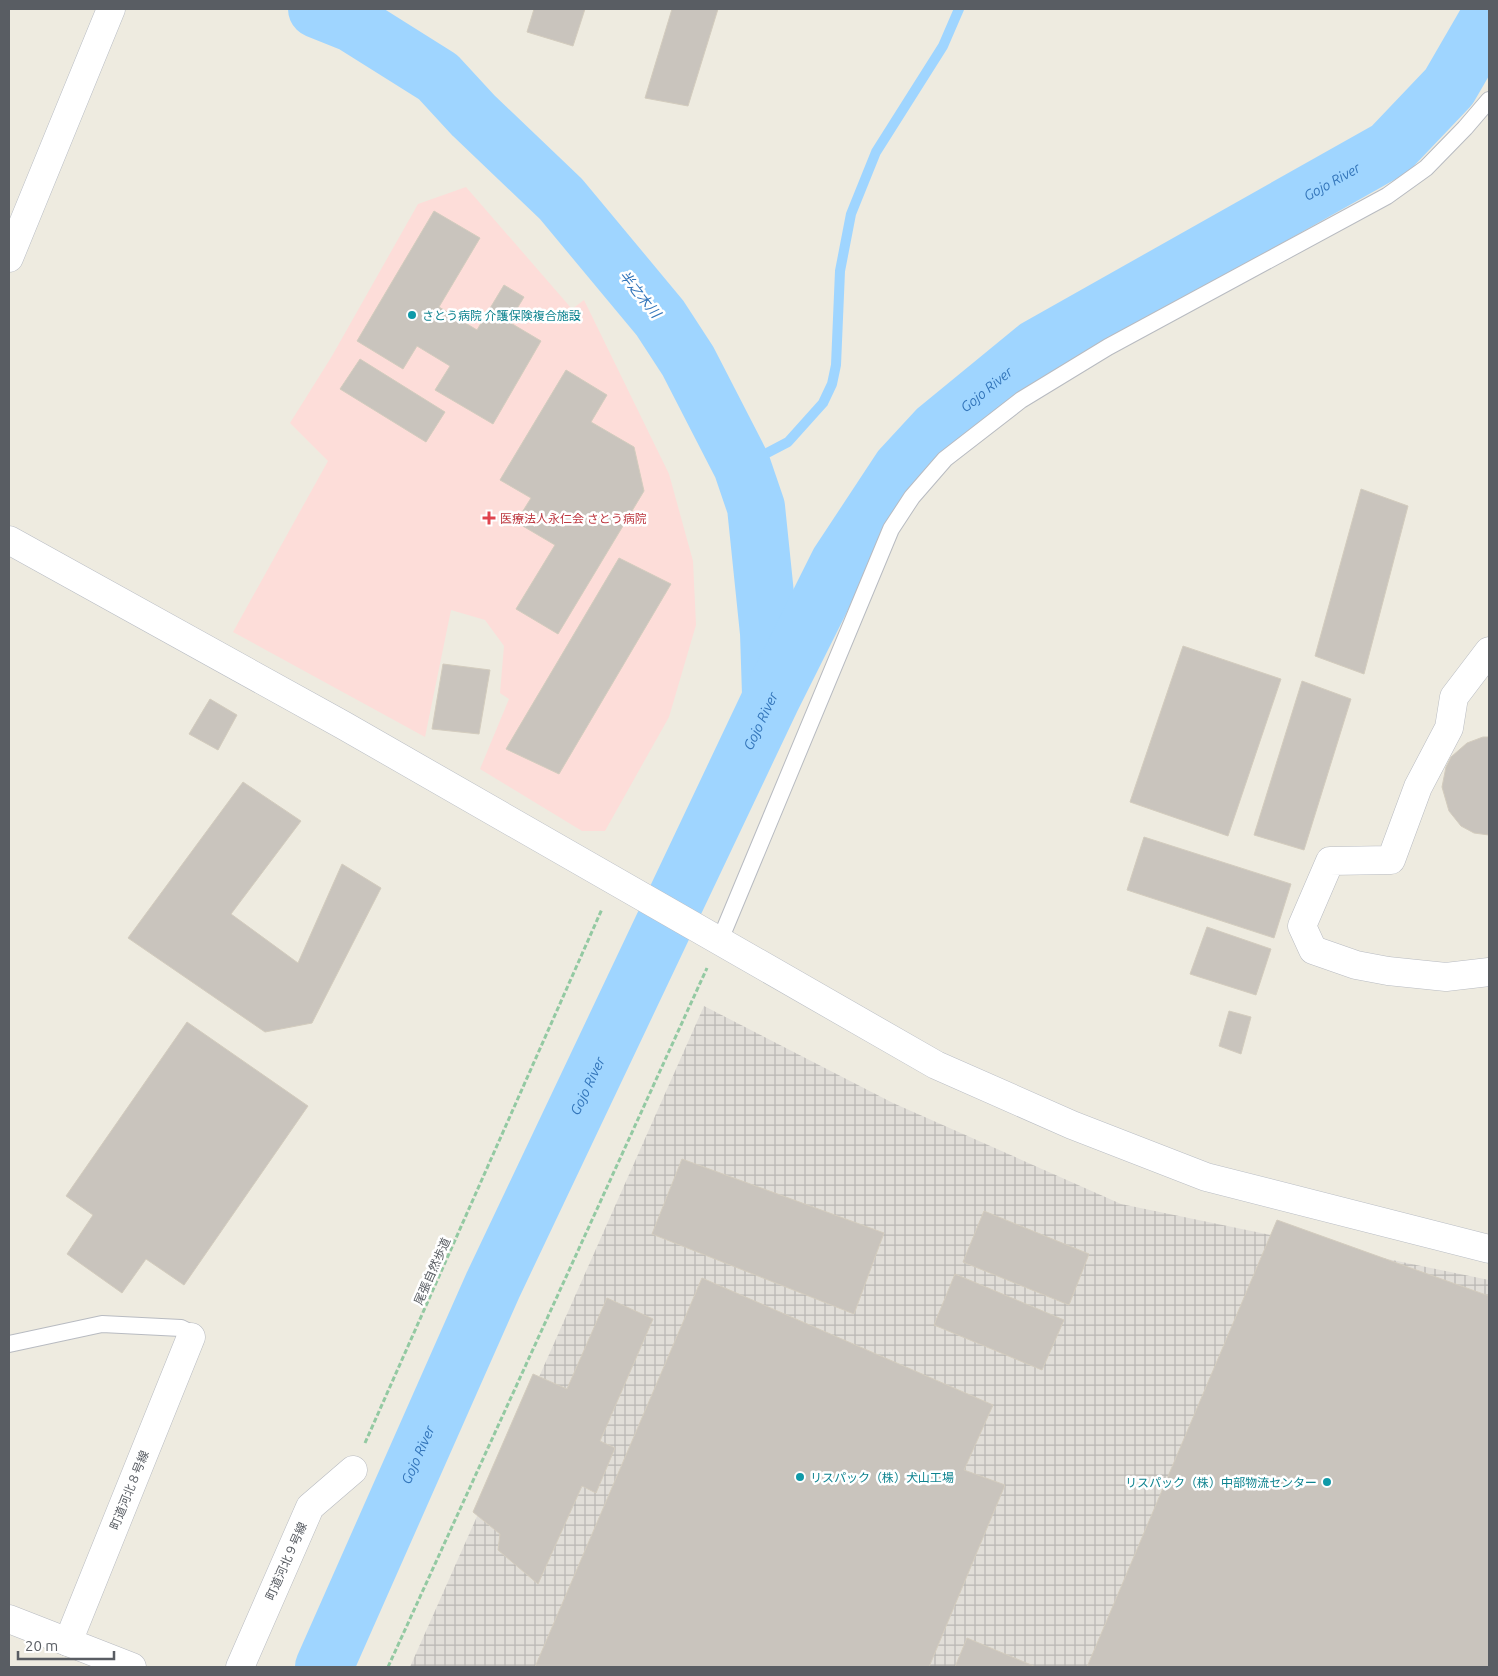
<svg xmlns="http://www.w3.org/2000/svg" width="1498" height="1676" viewBox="0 0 1498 1676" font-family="Ubuntu,'Noto Sans JP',sans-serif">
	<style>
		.industrial { fill: url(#industrial-grid) }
		.medical { fill: #fdddd9 }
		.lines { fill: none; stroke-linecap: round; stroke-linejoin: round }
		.stream { stroke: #9fd5ff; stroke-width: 10 }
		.river { stroke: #9fd5ff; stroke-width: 58 }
		.building { fill: #c9c4bd; stroke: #d3ccbe }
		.lane-casing { stroke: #b8bbc1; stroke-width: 18 }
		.street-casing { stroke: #b8bbc1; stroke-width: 29 }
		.secondary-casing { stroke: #b9bdc4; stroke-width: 29 }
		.path { stroke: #93c9a2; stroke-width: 3; stroke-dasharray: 5 2.5; stroke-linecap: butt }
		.lane { stroke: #fff; stroke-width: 16 }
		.street { stroke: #fff; stroke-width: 28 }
		.secondary { stroke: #fff; stroke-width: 28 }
		.culture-dot { fill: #0f9aa8; stroke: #fff; stroke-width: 2 }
		.health-dot { fill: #e0444e; stroke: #fff; stroke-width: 2 }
		.labels { text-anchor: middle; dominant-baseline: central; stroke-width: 5; stroke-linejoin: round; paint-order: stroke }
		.culture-label { font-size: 12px; fill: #0d838f; stroke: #fff; text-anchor: start }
		.health-label { font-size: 12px; fill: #be3a42; stroke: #fff; text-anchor: start }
		.street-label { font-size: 12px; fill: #595d63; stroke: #fff }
		.water-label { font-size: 14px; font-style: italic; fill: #3375ba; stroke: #fff }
	</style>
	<defs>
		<pattern id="industrial-grid" width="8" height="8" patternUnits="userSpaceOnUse" patternTransform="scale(1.25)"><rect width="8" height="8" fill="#e1ded8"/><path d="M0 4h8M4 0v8" fill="none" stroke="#b9b7b3"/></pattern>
	</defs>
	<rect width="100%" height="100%" fill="#eeebe0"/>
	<polygon class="industrial" points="704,1006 893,1103 1121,1204 1489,1280 1489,1667 410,1667"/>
	<polygon class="medical" points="466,187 572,309 584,300 669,474 693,561 696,625 669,717 605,831 582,831 480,769 509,699 500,693 504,646 485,620 451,610 425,737 233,632 328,461 290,423 332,356 418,204"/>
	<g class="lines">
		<polyline class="stream" points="742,466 788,442 823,403 832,384 836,365 840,271 851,214 876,152 943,46 959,9"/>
		<g class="river">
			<polyline points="317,9 352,23 438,77 473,115 561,199 660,318 688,361 742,466 756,507 769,633 771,694"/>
			<path id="s1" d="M 324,1667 L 493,1285 L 771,699 L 839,563 L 901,469 L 937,430 L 1037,348 L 1390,149 L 1449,87 L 1489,18"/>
		</g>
	</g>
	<g class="building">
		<polygon points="534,9 585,9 573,46 527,32"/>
		<polygon points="672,9 718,9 688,106 645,98"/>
		<polygon points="434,211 480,238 439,307 477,330 504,285 524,297 509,322 541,341 493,424 435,390 450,366 417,346 403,369 357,341"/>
		<polygon points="360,359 445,412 426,442 340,389"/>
		<polygon points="566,370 607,395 591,422 634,447 644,491 558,634 516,609 555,545 516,522 531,498 500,480"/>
		<polygon points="1361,489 1408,506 1364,674 1315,656"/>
		<polygon points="619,558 671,584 559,774 506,749"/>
		<polygon points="1183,646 1281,679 1228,836 1130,802"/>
		<polygon points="443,664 490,670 479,734 432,729"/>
		<polygon points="1302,681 1351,699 1304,850 1254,835"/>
		<polygon points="210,699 237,715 218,750 189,734"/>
		<polygon points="1483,737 1489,737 1489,835 1474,833 1461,826 1449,811 1442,787 1446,767 1451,757 1467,743"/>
		<polygon points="243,782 301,821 231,914 298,963 342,864 381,888 312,1023 265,1032 128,938"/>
		<polygon points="1144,837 1291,884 1274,938 1127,890"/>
		<polygon points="1207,927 1271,949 1256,995 1190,974"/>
		<polygon points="1229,1011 1251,1017 1241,1054 1219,1046"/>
		<polygon points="187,1022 308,1106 184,1285 146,1259 122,1293 67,1254 93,1215 66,1196"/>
		<polygon points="682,1159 884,1233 854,1314 652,1234"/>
		<polygon points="984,1211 1089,1254 1069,1305 963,1262"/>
		<polygon points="1277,1220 1489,1296 1489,1667 1087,1667"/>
		<polygon points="955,1274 1064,1320 1042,1370 934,1325"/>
		<polygon points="702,1278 993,1405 964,1470 1005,1485 929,1667 535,1667"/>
		<polygon points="607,1298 653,1319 600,1441 615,1448 596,1493 582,1486 538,1584 498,1550 500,1534 473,1512 533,1374 567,1389"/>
		<polygon points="967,1638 1036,1667 955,1667"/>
	</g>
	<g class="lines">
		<g class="lane-casing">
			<g id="lane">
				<polyline points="720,940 891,529 912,497 945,459 1021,400 1108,347 1387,196 1426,168 1465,128 1489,100"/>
				<polyline points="9,1344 102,1324 181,1328 189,1332 191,1337"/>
			</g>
		</g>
		<g class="street-casing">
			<g id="street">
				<polyline points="1489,651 1454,697 1449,728 1418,787 1391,860 1330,861 1302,926 1313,950 1356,965 1388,971 1446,977 1489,972"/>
				<polyline points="9,1619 132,1667"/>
				<polyline points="68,1642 191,1337"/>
				<polyline points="240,1667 310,1507 353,1470"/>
			</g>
		</g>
		<g class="secondary-casing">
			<g id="secondary">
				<polyline points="9,258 111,9"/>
				<polyline points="9,540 343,725 936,1065 1072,1125 1206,1177 1489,1249"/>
			</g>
		</g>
		<g class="path">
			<polyline points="365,1443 602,909"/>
			<polyline points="388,1667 707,968"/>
		</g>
		<use href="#lane" class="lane"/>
		<use href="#street" class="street"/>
		<use href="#secondary" class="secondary"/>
	</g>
	<g class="culture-dot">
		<circle cx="412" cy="315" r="5"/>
		<circle cx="800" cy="1477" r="5"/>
		<circle cx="1327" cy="1482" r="5"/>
	</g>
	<path class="health-dot" d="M486.5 510.5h5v5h5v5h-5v5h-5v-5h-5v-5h5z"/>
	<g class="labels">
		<g class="culture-label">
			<text x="422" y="315">さとう病院 介護保険複合施設</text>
			<text x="810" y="1477">リスパック（株）犬山工場</text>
			<text x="1317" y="1482" text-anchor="end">リスパック（株）中部物流センター</text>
		</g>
		<g class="health-label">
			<text x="500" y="518">医療法人永仁会 さとう病院</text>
		</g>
		<g class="street-label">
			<text transform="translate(432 1271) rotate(-66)">尾張自然歩道</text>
			<text transform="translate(129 1490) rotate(-68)">町道河北８号線</text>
			<text transform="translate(286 1561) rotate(-66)">町道河北９号線</text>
		</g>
		<g class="water-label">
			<text stroke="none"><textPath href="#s1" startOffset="1852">Gojo River</textPath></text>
			<text transform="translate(640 294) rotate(51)">半之木川</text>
			<text stroke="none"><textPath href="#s1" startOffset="1448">Gojo River</textPath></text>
			<text stroke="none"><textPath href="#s1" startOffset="1042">Gojo River</textPath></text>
			<text stroke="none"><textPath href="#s1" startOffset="638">Gojo River</textPath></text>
			<text stroke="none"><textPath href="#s1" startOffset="232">Gojo River</textPath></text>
		</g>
	</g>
	<rect width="1498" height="1676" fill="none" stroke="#595d63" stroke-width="20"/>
	<path d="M18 1651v8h96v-8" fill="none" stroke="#595d63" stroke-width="2.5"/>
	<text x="25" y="1651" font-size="15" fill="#595d63" stroke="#ffffff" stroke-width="4" paint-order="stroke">20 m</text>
</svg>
